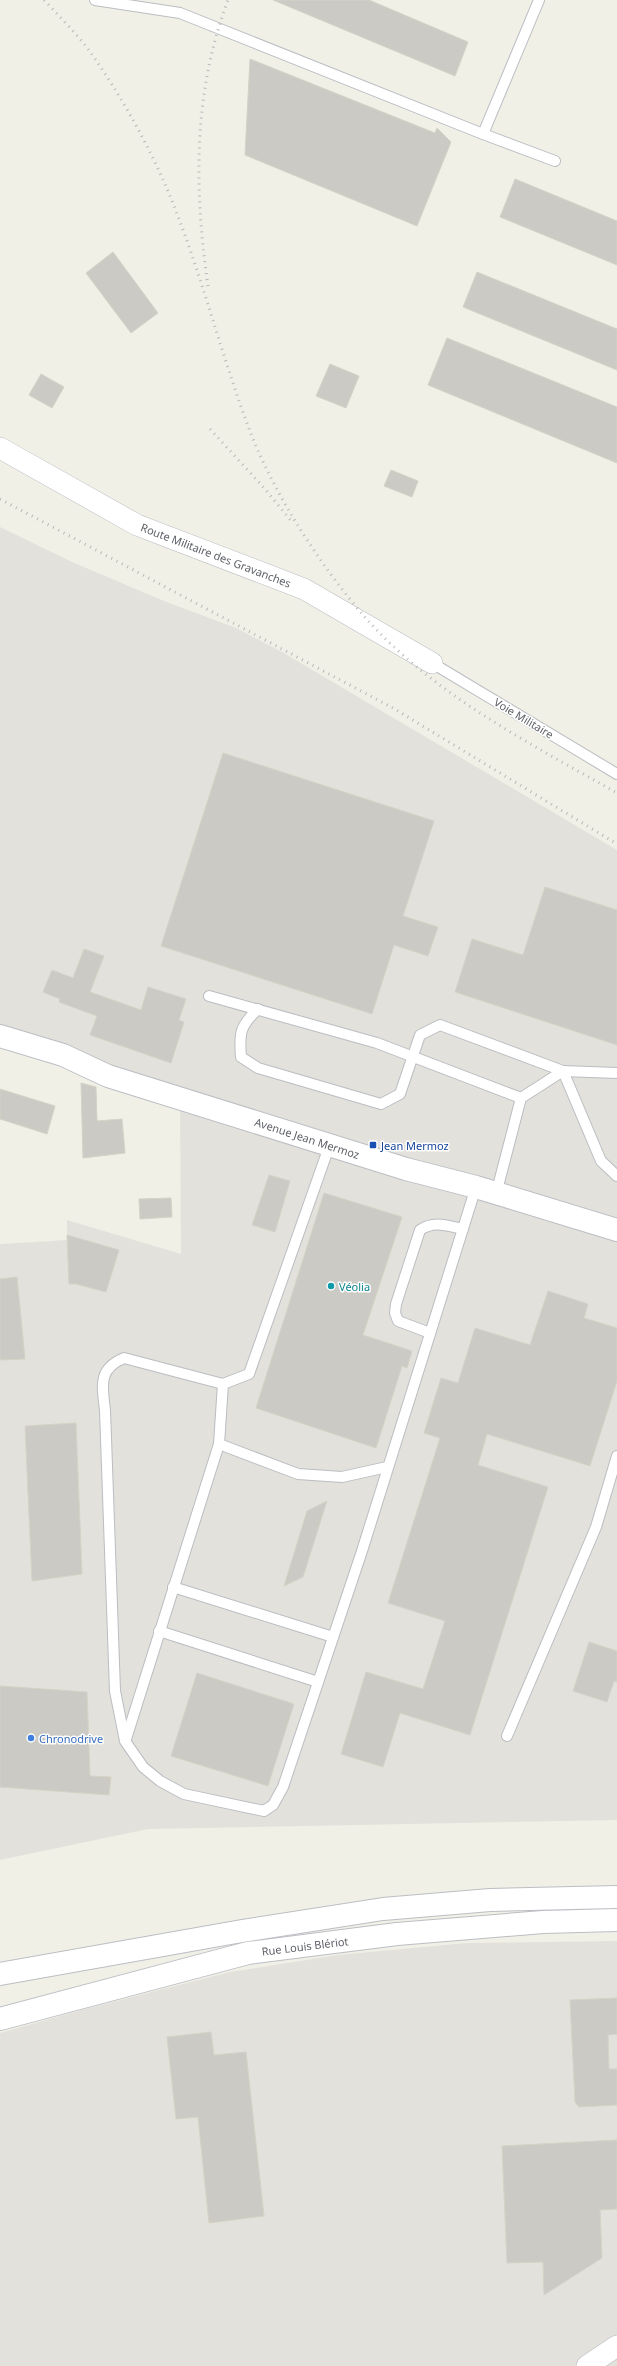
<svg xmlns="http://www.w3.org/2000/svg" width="617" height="2366" viewBox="0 0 617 2366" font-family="'Noto Sans',sans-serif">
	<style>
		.industrial { fill: #e2e1db }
		.building { fill: #cccac4; stroke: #d5d3c5 }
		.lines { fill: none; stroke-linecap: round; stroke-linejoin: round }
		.lane-casing { stroke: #bbbdc2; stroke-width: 12 }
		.street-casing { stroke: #bbbdc2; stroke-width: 22 }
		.secondary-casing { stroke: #bcbec4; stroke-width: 24 }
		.lane { stroke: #fff; stroke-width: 10 }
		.street { stroke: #fff; stroke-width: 21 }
		.secondary { stroke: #fff; stroke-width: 22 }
		.rail { stroke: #b7b8b8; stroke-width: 3; stroke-dasharray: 1 5; stroke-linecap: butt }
		.transit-dot { fill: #1a4fb4; stroke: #fff; stroke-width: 1.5 }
		.culture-dot { fill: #0f9aa8; stroke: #fff; stroke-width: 1.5 }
		.shop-dot { fill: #3f7fe0; stroke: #fff; stroke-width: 1.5 }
		.labels { text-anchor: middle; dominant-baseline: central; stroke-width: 3; stroke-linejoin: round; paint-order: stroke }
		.street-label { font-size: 11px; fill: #5e6167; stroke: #fff }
		.transit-label { font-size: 11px; fill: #164399; stroke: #fff; text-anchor: start }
		.culture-label { font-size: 11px; fill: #0d838f; stroke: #fff; text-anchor: start }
		.shop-label { font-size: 11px; fill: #366cbe; stroke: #fff; text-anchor: start }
	</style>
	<rect width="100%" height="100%" fill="#f0f0e7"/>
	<g class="industrial">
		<polygon points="0,527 72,562 164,601 236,628 282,652 617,850 617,1820 148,1829 0,1860 0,1244 67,1240 67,1220 181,1254 180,1099 0,1040"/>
		<polygon points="617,1941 617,2366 0,2366 0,2033 85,2009 230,1972 338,1955 467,1943"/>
	</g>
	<g class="building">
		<polygon points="273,0 369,0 468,42 455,76"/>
		<polygon points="250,59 435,133 437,128 451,142 417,226 245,155"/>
		<polygon points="515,179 617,221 617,265 500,217"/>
		<polygon points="113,252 158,313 131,333 86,273"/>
		<polygon points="477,272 617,329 617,370 463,307"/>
		<polygon points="447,338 617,407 617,463 428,385"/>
		<polygon points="330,364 359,376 346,408 316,396"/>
		<polygon points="41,374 64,387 52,408 29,395"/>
		<polygon points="391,470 418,481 412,497 384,486"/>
		<polygon points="223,753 434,821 403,916 438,927 428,956 394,945 372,1014 161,946"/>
		<polygon points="545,887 617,910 617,1045 455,992 472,939 523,955"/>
		<polygon points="84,949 104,956 90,992 141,1010 148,987 186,999 179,1020 184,1022 171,1063 90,1035 97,1016 59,1002 60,999 43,992 52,970 73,978"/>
		<polygon points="81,1083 96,1087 97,1121 122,1119 125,1153 83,1158"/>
		<polygon points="0,1089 55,1106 47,1134 0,1119"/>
		<polygon points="269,1175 290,1181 275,1232 252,1225"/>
		<polygon points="324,1193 402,1217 363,1335 412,1351 407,1368 402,1366 376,1448 256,1408"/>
		<polygon points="171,1198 172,1217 140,1219 139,1199"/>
		<polygon points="67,1235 119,1250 106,1292 76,1284 69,1284"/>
		<polygon points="17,1277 25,1359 0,1360 0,1279"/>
		<polygon points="548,1291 588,1304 584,1318 617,1328 617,1381 590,1466 487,1434 478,1465 548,1487 470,1735 400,1713 383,1767 341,1754 366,1672 423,1689 445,1621 388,1603 440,1438 424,1433 441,1378 458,1383 475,1328 530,1345"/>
		<polygon points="76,1423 82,1574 32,1581 25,1426"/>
		<polygon points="327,1501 303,1577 284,1586 307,1511"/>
		<polygon points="589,1642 617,1651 617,1682 614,1681 607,1702 573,1691"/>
		<polygon points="197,1673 294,1704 268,1786 171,1756"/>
		<polygon points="0,1686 87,1692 90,1776 111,1777 109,1795 0,1787"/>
		<polygon points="617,1998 617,2034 608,2035 609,2069 617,2069 617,2105 579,2107 575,2102 570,2000"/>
		<polygon points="211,2032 214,2055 246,2052 264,2216 209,2223 198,2117 176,2119 167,2037"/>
		<polygon points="617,2140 617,2209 600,2210 602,2258 544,2295 543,2262 507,2263 502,2146"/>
	</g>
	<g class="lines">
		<g class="lane-casing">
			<g id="lane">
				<polyline points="95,0 180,13 483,134 539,0"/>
				<polyline points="483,134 555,161"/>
				<polyline points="432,663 617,774"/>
				<polyline points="209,996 377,1043 521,1098"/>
				<path d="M 258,1009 C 240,1026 239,1033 241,1057 L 258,1068 L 381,1104 L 400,1094 L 420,1035 L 440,1025 L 563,1071 L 601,1161 L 617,1176"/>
				<path d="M 330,1144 L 249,1374 L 223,1384 L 124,1358 C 98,1369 102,1385 105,1410 L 115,1691 L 125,1741 L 143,1767 L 160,1781 L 184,1794 L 264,1811 L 273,1805 L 283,1787 L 362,1551 L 476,1187"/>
				<polyline points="496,1194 521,1098 563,1071 617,1073"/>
				<path d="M 430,1333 L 398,1321 L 395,1313 L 396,1304 L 420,1230 C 434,1220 448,1226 463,1229"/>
				<polyline points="223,1384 219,1444 298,1474 342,1477 387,1467"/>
				<polyline points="173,1587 333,1637"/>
				<polyline points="159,1631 318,1682"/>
				<polyline points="507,1736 596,1527 617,1456"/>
				<polyline points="126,1739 219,1444"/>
			</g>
		</g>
		<g class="street-casing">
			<g id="street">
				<polyline points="0,448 137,525 304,589 432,663"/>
				<polyline points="587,2366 617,2346"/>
			</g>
		</g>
		<g class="secondary-casing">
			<g id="secondary">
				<polyline points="0,1036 63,1055 108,1076 406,1169 476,1187 617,1230"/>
				<polyline points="0,1974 242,1931 383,1909 490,1900 617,1897"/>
				<polyline points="0,2019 248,1953 397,1934 543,1922 617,1920"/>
			</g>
		</g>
		<use href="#lane" class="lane"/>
		<use href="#street" class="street"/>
		<use href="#secondary" class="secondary"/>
		<g class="rail">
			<path d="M 44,0 C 59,16 75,32 88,49 C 119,92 147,142 168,191 C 200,268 219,348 248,426 C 272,491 319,564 364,616 C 431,693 529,743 617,793"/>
			<path d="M 208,286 C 194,189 193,93 228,0"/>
			<polyline points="210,429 265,489 292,522"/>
			<polyline points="0,499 393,708 617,844"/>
		</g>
	</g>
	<rect class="transit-dot" x="369" y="1141" width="8" height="8" rx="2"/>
	<circle class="culture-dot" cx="331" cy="1286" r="4"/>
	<circle class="shop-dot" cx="31" cy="1738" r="4"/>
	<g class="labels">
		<g class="street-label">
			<text transform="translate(216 555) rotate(21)">Route Militaire des Gravanches</text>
			<text transform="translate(524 718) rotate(31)">Voie Militaire</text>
			<text transform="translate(307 1138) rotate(18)">Avenue Jean Mermoz</text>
			<text transform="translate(305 1946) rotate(-7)">Rue Louis Blériot</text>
		</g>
		<g class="transit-label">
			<text x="381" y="1145">Jean Mermoz</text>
		</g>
		<g class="culture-label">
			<text x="339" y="1286">Véolia</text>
		</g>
		<g class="shop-label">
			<text x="39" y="1738">Chronodrive</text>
		</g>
	</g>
</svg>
